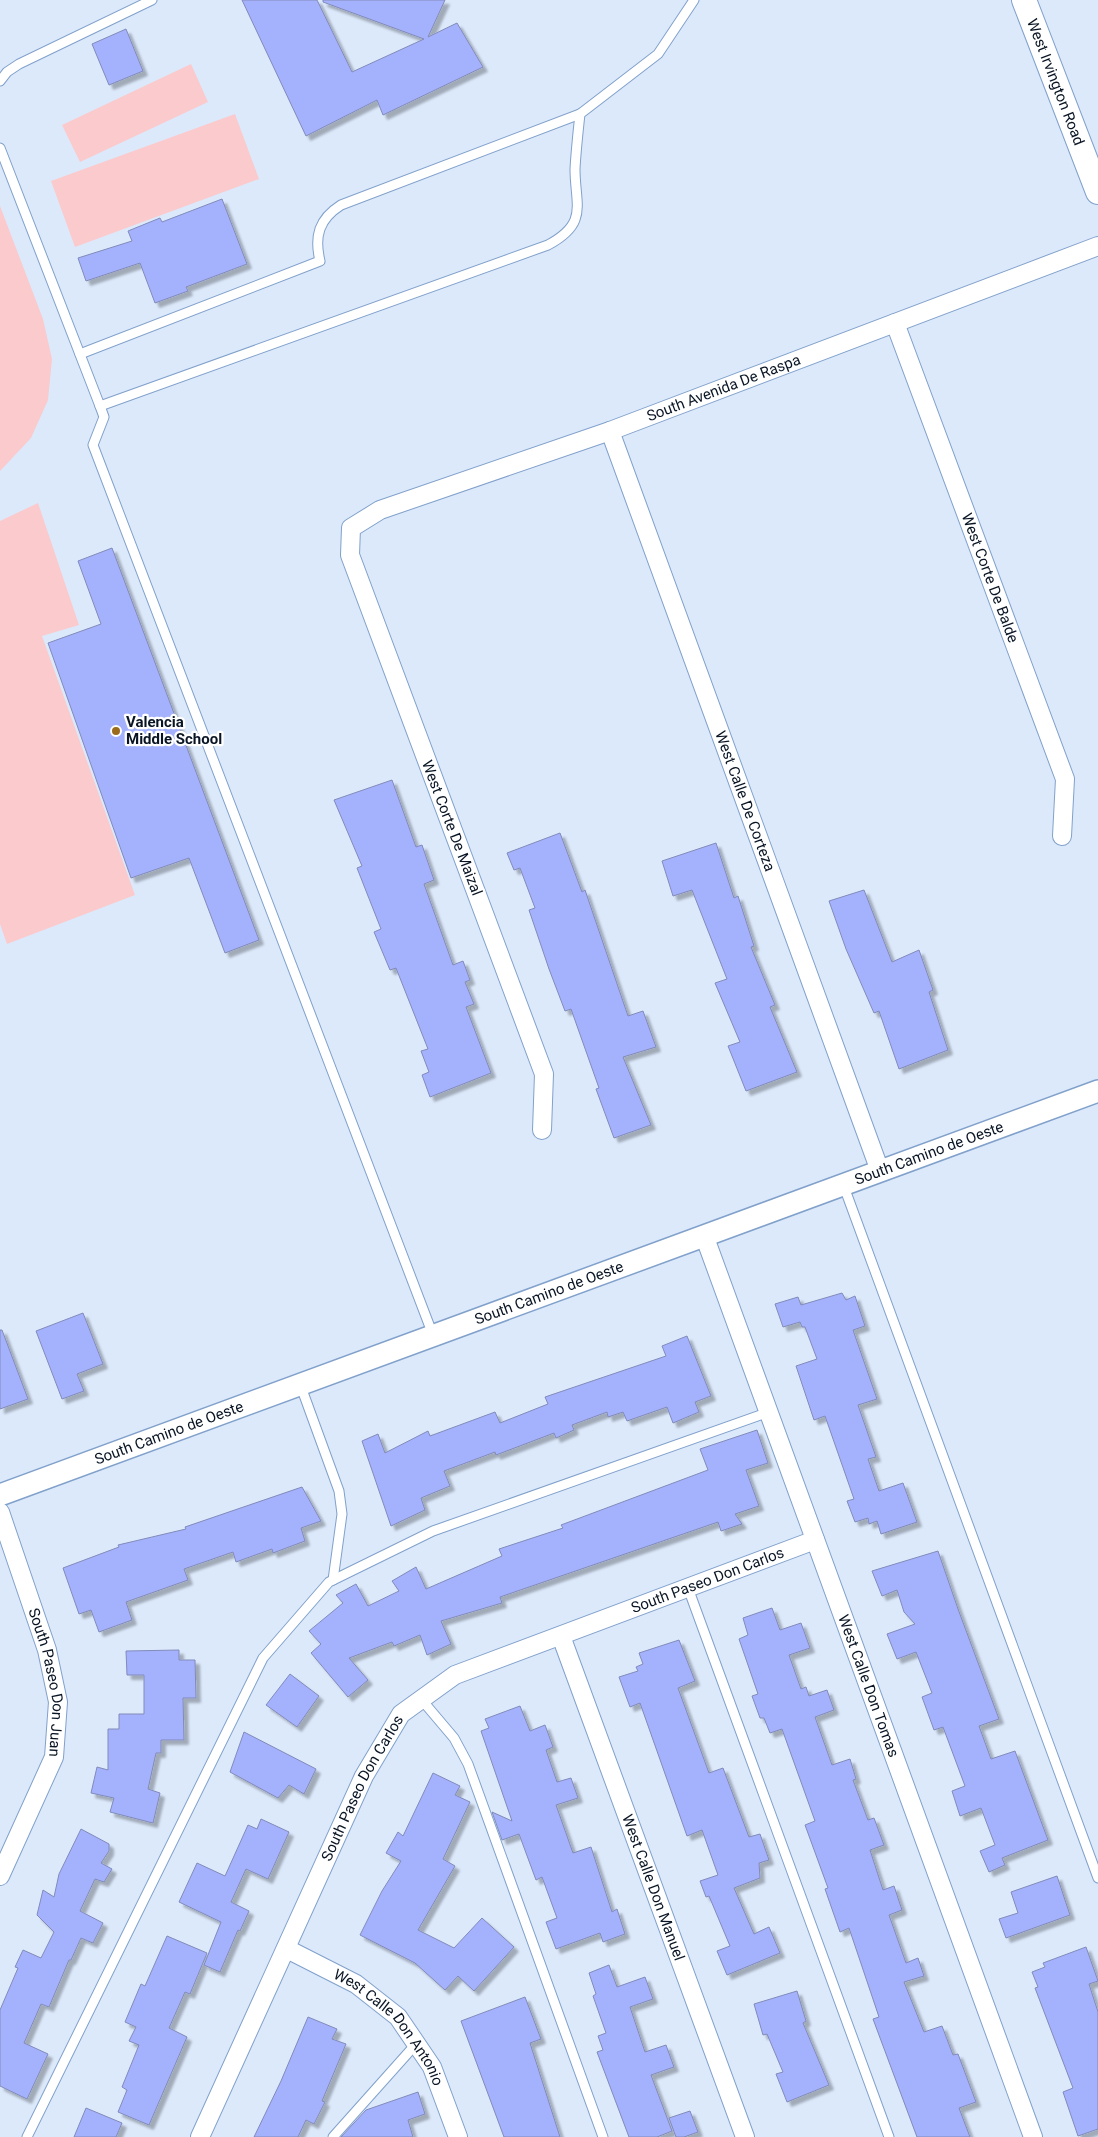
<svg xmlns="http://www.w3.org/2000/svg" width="1098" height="2137" viewBox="0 0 1098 2137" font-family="Roboto,sans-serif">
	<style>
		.green { fill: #fbcacc }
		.building { fill: #a4b2fd; stroke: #818ab9; filter: url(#shadow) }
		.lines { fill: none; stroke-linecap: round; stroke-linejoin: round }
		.service-casing { stroke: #81a1cb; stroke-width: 11 }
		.minor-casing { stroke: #81a1cb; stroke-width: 20 }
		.tertiary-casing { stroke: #81a1cb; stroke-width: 24 }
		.secondary-casing { stroke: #81a1cb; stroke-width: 26 }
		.service { stroke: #fff; stroke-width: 9 }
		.minor { stroke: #fff; stroke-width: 18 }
		.tertiary { stroke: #fff; stroke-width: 21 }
		.secondary { stroke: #fff; stroke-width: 24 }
		.poi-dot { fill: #996b1b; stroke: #fff; stroke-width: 2 }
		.labels { text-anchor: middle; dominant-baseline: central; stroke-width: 4.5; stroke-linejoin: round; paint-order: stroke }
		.street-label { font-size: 15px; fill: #091524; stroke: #fff }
		.poi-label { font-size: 15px; font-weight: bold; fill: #091524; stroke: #fff; text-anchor: start }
	</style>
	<defs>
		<filter id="shadow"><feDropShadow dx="4.5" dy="4.5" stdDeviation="1" flood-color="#0004"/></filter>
	</defs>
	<rect width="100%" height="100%" fill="#dce9fb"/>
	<g class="green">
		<polygon points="191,64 208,102 80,162 62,125"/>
		<polygon points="235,114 259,179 75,247 51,181"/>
		<polygon points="0,206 43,319 52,359 48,400 31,438 0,471"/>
		<polygon points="38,503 79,625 42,636 135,895 7,944 0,924 0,521"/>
	</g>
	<g class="building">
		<polygon points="242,0 317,0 352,72 424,39 323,2 323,0 445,0 428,37 457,23 483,67 383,115 377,100 306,136"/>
		<polygon points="126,29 143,71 109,85 92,44"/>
		<polygon points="222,199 247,264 186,287 188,291 155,303 140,263 86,281 78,258 132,241 128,231 160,218 162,222"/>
		<polygon points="112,548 259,940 225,953 189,858 131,878 48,643 101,624 78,561"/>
		<polygon points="392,780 416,847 422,845 434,880 424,884 453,965 463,961 470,980 465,982 474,1004 466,1007 491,1073 430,1097 422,1075 429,1072 421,1051 428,1049 396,968 390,970 374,932 381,929 357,868 362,866 334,800"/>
		<polygon points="560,833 582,892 585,890 628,1016 643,1011 656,1047 623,1057 651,1125 614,1138 596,1089 599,1088 571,1009 565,1011 549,969 529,910 535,908 520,868 514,870 507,853"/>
		<polygon points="716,843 734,898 738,896 754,946 751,947 775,1005 770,1007 797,1072 746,1091 728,1046 740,1042 715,983 727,979 692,890 673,896 662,861"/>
		<polygon points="864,890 892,962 919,950 933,990 929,992 948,1050 899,1069 879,1011 874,1013 846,949 829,901"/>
		<polygon points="842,1293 846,1300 855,1296 865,1326 853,1330 877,1399 858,1405 876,1457 868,1459 879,1491 903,1483 917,1522 881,1534 877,1521 869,1524 868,1518 855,1522 847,1501 854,1499 825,1416 814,1420 796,1366 817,1359 805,1327 802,1327 800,1322 783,1327 775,1304 798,1297 801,1305"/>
		<polygon points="83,1313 103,1364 77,1374 84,1391 62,1399 36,1331"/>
		<polygon points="0,1330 2,1330 28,1399 0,1409"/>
		<polygon points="687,1336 711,1396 695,1402 699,1412 673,1423 667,1407 627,1421 623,1412 608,1417 607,1412 572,1425 574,1430 556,1438 554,1433 496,1455 495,1452 444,1471 450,1486 421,1498 425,1510 391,1526 362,1441 378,1434 385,1453 428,1431 430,1436 495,1412 500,1423 548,1404 545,1397 666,1356 662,1346"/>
		<polygon points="757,1430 768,1463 746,1470 759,1506 735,1514 742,1524 721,1531 718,1522 500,1597 502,1603 441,1621 451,1644 427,1655 420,1635 394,1646 392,1642 349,1658 368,1680 348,1697 311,1653 321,1644 309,1631 343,1603 336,1595 356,1584 368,1606 399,1591 392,1581 416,1567 426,1589 502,1556 499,1549 563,1528 561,1525 708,1470 700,1449"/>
		<polygon points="302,1487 321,1521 301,1528 305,1541 273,1553 272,1549 236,1562 233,1552 184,1569 188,1580 126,1602 132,1620 99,1632 91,1610 79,1614 63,1568 119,1547 118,1545 186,1529 185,1527"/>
		<polygon points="938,1551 958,1609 999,1719 979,1726 991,1759 1015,1751 1048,1840 1002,1858 1005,1865 989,1872 980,1851 995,1845 981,1808 960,1816 952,1791 965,1786 943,1727 934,1730 922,1697 932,1693 916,1652 897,1659 887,1634 915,1624 904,1612 897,1590 882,1596 872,1571"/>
		<polygon points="772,1608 780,1630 801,1623 810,1648 789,1655 801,1689 806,1687 809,1696 827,1690 834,1710 815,1717 832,1765 850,1759 856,1779 853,1780 868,1820 874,1818 884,1845 870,1850 883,1890 894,1886 902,1910 889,1915 906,1963 918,1958 924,1976 904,1982 924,2032 942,2026 953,2055 958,2054 976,2102 959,2108 970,2137 917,2137 873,2019 879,2017 849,1928 840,1932 825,1889 828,1888 805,1825 815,1821 782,1729 770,1733 764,1718 760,1718 752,1696 758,1694 739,1639 748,1635 743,1618"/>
		<polygon points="679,1640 695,1681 678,1688 709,1773 723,1768 749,1837 760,1834 769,1860 759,1863 760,1878 734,1888 754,1934 769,1927 780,1953 727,1975 717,1951 730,1946 709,1896 706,1897 700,1881 718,1875 702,1830 687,1836 640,1703 630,1707 619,1677 638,1671 636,1667 643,1664 639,1653"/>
		<polygon points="179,1650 179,1660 195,1660 196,1698 183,1698 184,1740 161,1740 161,1753 156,1753 148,1789 160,1793 153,1823 110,1812 114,1798 91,1793 97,1767 108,1770 108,1729 119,1729 119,1714 144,1714 144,1675 127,1675 126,1651"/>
		<polygon points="290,1674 319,1696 297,1727 266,1705"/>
		<polygon points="520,1706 530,1731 545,1725 553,1747 546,1750 557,1782 571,1778 578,1798 556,1805 573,1853 591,1847 612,1912 617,1909 625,1934 603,1942 600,1933 556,1949 546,1922 557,1918 542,1877 536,1880 519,1834 502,1840 492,1812 512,1821 481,1731 489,1728 485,1719"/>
		<polygon points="244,1732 316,1769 304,1794 289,1785 278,1798 230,1772"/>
		<polygon points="433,1773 460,1786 455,1795 470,1802 443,1859 455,1866 418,1930 454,1948 482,1918 514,1947 474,1991 458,1976 445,1990 415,1963 360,1935 382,1891 401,1861 386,1853 398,1832 403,1836"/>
		<polygon points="261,1819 289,1832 268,1879 246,1869 231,1902 249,1911 240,1931 238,1930 220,1972 204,1965 221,1922 179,1902 197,1863 225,1876 248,1825 257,1829"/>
		<polygon points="81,1829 109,1844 109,1851 101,1863 112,1869 104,1882 95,1879 80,1911 103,1923 93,1943 81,1938 71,1960 69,1960 49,2007 41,2004 24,2043 48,2054 27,2099 0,2086 0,2010 18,1968 15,1967 23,1950 41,1958 54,1932 37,1915 43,1890 54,1897 59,1874"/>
		<polygon points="1057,1876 1070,1915 1006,1938 999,1919 1018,1913 1011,1892"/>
		<polygon points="167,1936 207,1953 190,1994 185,1992 169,2028 187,2037 149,2125 118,2112 127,2090 122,2087 139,2045 129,2041 136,2027 125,2022 141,1984 145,1986"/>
		<polygon points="1086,1947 1098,1981 1089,1984 1098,2012 1098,2129 1078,2136 1063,2092 1073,2088 1035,1988 1038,1987 1032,1972 1045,1967 1043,1963"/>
		<polygon points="609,1965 617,1987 645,1977 653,1999 630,2007 645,2052 666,2045 674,2067 651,2075 672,2131 657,2137 629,2137 597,2052 603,2050 598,2036 606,2033 593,1996 596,1994 589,1973"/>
		<polygon points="797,1991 806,2021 803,2023 829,2085 787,2102 776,2074 783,2072 767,2034 763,2035 754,2004"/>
		<polygon points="525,1997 541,2039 530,2043 560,2137 504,2137 461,2021"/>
		<polygon points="308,2017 337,2029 332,2039 346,2044 322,2101 325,2102 314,2124 306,2120 298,2137 254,2137 281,2081"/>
		<polygon points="418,2092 425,2114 408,2120 413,2137 341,2137 366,2110"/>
		<polygon points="86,2108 122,2123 116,2137 74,2137"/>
		<polygon points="690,2111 698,2132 684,2137 676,2137 669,2118"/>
	</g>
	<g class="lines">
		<g class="service-casing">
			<g id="service">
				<polyline points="0,81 7,72 19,64 152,0"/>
				<polyline points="0,148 100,406"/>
				<path d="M 80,354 L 320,261 C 314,236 319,219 341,205 L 580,114"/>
				<polyline points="843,1184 1098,1878"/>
				<path d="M 433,1335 L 93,445 L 104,417 L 100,406 L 548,245 C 589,223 575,205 575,169 C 576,151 578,132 580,114 L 658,54 L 694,0"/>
				<polyline points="300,1384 339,1491 342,1514 333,1580"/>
				<polyline points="688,1588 889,2137"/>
				<polyline points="421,1699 454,1738 468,1764 603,2137"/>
				<polyline points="27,2137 263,1658 329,1582 433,1531 769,1412"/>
				<polyline points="333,2137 416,2044"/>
			</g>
		</g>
		<g class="minor-casing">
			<g id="minor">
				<path id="s1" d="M 895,323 L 1065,779 L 1062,836"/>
				<path id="s2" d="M 610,431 L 880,1171"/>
				<path id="s3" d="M 542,1130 L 544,1074 L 350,555 L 351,528 L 380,510 L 610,431 L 1098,246"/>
				<path id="s4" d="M 704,1235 L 1033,2137"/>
				<path id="s5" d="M 0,1512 L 47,1650 L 58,1702 L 54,1757 L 0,1876"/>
				<path id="s6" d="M 561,1636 L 745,2137"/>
				<path id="s7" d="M 287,1949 L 356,1984 L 398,2017 L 432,2067 L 458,2137"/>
				<path id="s8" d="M 200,2137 L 364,1776 L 401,1714 L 455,1675 L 815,1540"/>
			</g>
		</g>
		<g class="tertiary-casing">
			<g id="tertiary">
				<path id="s9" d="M 0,1495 L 1098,1091"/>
			</g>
		</g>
		<g class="secondary-casing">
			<g id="secondary">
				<path id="s10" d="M 1024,0 L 1098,192"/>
			</g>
		</g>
		<use href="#service" class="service"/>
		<use href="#minor" class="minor"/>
		<use href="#tertiary" class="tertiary"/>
		<use href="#secondary" class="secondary"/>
	</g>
	<circle class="poi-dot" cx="116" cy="731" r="5"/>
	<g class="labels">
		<g class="street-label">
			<text stroke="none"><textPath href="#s10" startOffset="88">West Irvington Road</textPath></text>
			<text stroke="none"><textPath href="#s3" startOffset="1036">South Avenida De Raspa</textPath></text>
			<text stroke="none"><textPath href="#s1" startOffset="272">West Corte De Balde</textPath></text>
			<text stroke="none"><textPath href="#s2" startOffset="394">West Calle De Corteza</textPath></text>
			<text transform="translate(452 828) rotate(69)">West Corte De Maizal</text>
			<text stroke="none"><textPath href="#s9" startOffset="990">South Camino de Oeste</textPath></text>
			<text stroke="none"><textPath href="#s9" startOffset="585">South Camino de Oeste</textPath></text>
			<text stroke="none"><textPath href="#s9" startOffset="180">South Camino de Oeste</textPath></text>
			<text stroke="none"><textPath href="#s8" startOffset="805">South Paseo Don Carlos</textPath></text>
			<text stroke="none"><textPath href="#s5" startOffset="178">South Paseo Don Juan</textPath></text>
			<text stroke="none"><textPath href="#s4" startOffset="480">West Calle Don Tomas</textPath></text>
			<text stroke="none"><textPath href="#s8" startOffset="385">South Paseo Don Carlos</textPath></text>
			<text stroke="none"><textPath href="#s6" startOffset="268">West Calle Don Manuel</textPath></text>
			<text stroke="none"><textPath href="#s7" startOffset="132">West Calle Don Antonio</textPath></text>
		</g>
		<g class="poi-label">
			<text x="126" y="722">Valencia<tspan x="126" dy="17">Middle School</tspan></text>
		</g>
	</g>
</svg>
